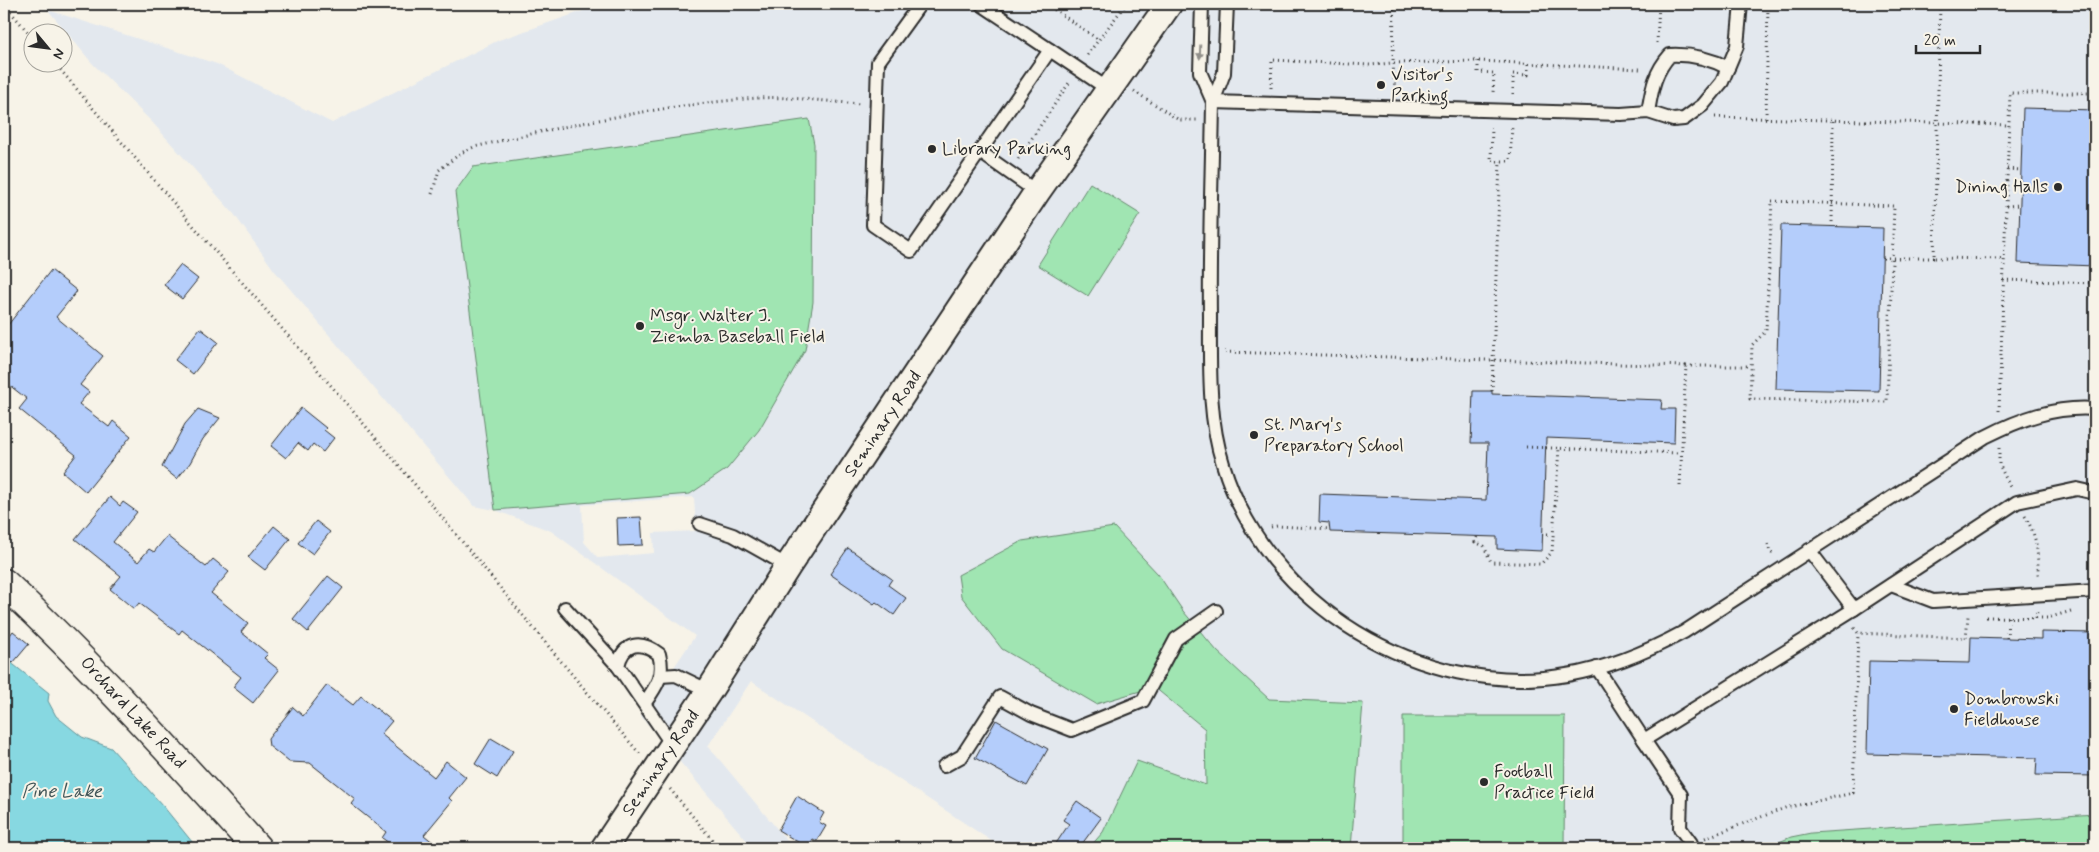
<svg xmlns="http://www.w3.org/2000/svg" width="2099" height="852" viewBox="0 0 2099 852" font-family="Mynerve,sans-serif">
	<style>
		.built { fill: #e3e8ee; fill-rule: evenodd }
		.green { fill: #a0e5b2; stroke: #66886e }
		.water { fill: #87d8e1; stroke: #629398 }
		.building { fill: #b4cdfb; stroke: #2b2b2b }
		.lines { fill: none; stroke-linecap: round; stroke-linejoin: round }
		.lane-casing { stroke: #2b2b2b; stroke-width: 16 }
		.street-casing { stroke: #2b2b2b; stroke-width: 29 }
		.secondary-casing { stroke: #2b2b2b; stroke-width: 31 }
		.path { stroke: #2b2b2b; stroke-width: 3; stroke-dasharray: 1 4; stroke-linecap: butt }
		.lane { stroke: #f7f3e8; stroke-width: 12 }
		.street { stroke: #f7f3e8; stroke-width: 25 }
		.secondary { stroke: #f7f3e8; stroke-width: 28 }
		.oneway { fill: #918f8a }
		.poi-dot { fill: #2b2b2b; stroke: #f7f3e8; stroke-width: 2 }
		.labels { text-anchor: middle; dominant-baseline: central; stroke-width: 4; stroke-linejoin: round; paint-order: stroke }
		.poi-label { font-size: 18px; fill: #2b2b2b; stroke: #f7f3e8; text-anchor: start }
		.street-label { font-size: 18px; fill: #2b2b2b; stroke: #f7f3e8 }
		.water-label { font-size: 19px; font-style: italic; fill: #425658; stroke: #f7f3e8 }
	</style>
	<rect width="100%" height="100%" fill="#f7f3e8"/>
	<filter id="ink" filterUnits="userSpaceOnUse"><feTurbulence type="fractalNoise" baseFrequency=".02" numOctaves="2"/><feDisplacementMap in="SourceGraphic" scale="10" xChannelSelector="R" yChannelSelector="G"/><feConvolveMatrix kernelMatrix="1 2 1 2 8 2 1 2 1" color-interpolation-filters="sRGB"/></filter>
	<g filter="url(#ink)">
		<path class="built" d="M 603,4 L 2095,4 L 2095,848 L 1002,848 L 751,681 L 708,746 L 793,848 L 753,848 L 641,716 L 695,636 L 551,531 L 495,510 L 474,506 L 274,270 L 234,214 L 152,122 L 92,63 L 48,10 L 217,64 L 332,123 L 499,40 ZM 694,497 L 696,531 L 653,533 L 654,553 L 598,558 L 584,542 L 582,505 Z"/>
		<g class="green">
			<polygon points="809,119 814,144 813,302 805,350 759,430 727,469 690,494 495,510 455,192 473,167"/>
			<polygon points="1090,183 1140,214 1088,296 1038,265"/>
			<polygon points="1114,527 1158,574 1183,611 1217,651 1269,699 1363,703 1351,848 1089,848 1103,832 1137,761 1206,785 1205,729 1154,687 1096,704 1002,649 961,596 958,575 1022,541"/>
			<polygon points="1403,716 1565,716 1564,848 1403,848"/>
			<polygon points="2095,814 2095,848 1765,848 1791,837 1811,833"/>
		</g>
		<polygon class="water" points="4,657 49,693 48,701 56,716 82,737 111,748 163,806 197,848 4,848"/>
		<g class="building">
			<polygon points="2023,108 2095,110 2095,266 2018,263"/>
			<polygon points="1781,225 1883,228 1879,391 1776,389"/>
			<polygon points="180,265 198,279 182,299 164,285"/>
			<polygon points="51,270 77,291 56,317 103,356 80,385 89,392 79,404 109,427 113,421 131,436 86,492 63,472 76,455 19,409 27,399 4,381 4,330"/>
			<polygon points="200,328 218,342 193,374 175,360"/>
			<polygon points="1473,391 1492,391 1492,394 1662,400 1661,409 1675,409 1674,443 1546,438 1542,551 1497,549 1497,537 1330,532 1329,523 1319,522 1320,494 1486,500 1488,443 1471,443"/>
			<polygon points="301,408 326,428 324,430 334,438 323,452 313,444 308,451 298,443 286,458 271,446"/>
			<polygon points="198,409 220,418 203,439 190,463 177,479 162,467 185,424"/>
			<polygon points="110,497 120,506 123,502 137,512 113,542 138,562 149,549 154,552 167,536 206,567 213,559 229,572 211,593 248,623 241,632 268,654 264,658 279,670 253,703 233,687 241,677 182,630 179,634 139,603 134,609 110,589 121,576 75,539"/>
			<polygon points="641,517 643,545 618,546 617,518"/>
			<polygon points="316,521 330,532 313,554 298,543"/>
			<polygon points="274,526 290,539 265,570 248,557"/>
			<polygon points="848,548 892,579 888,585 906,598 894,615 876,602 874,604 830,574"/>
			<polygon points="328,576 343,588 308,632 293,619"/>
			<polygon points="13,631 29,644 13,663 4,655 4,643"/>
			<polygon points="2041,632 2095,633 2095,776 2036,775 2037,758 1867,754 1869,661 1970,663 1971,637 2041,639"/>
			<polygon points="327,685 353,705 361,696 392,721 381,734 434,777 446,761 466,777 449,798 452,801 424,835 440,848 396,848 382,838 386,832 351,804 355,799 310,763 289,762 269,746 268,739 293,707 303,716"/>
			<polygon points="996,720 1048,749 1027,786 975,758"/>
			<polygon points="491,738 513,751 497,778 475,764"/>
			<polygon points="797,796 824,813 819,822 826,826 817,841 813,839 808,848 778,830"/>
			<polygon points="1077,801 1101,818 1079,848 1053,848 1069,824 1063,820"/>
		</g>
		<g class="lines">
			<g class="lane-casing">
				<g id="lane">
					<polyline points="920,4 878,62 873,225 911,251 1050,50 981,4"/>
					<polyline points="1202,4 1200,72 1213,102"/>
					<path d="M 1227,4 L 1224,73 L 1213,102 C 1212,173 1209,245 1210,316 C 1210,365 1208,417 1223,464 C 1265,605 1422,700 1567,675 C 1609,668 1647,652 1684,632 L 1985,437 C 2020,419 2055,406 2095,409"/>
					<polyline points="1050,50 1108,89"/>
					<polyline points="1213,102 1621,114 1648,112 1673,120 1684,119 1703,105 1722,82 1737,46 1741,4"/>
					<path d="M 1648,112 C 1652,89 1654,73 1670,55 C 1691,54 1709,58 1728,68"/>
					<polyline points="980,152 1037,192"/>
					<polyline points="700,524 733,535 788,566"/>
					<polyline points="1809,550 1854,609 2017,502 2077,489 2095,493"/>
					<polyline points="1891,585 1933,601 2095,591"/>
					<polyline points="565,608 618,666"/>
					<polyline points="1597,668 1644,740"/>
					<polyline points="660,676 676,675 709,691"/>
					<path d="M 644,704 C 656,687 665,675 659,654 C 641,640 623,642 618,666 L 673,746"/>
					<polyline points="944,766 962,756 1000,697 1031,714 1072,730 1143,701 1176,639 1216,611"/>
					<polyline points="1690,848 1691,843 1680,828 1681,795 1644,740 1854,609"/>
				</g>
			</g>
			<g class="street-casing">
				<polyline id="street" points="604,848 709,691 788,566 1037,192 1169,4"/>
			</g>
			<g class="secondary-casing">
				<path id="secondary" d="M 4,583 C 93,667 175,757 257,848"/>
			</g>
			<g class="path">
				<polyline points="4,4 32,37"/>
				<polyline points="1046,4 1099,40"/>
				<polyline points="1394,4 1393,63 1478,61 1641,69"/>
				<polyline points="1940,4 1934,258 2004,259"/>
				<polyline points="1657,43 1659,4"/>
				<polyline points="1087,55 1126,4"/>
				<polyline points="1478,61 1478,72 1494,73 1493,93"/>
				<path d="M 54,62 C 161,190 272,316 380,443 C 467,546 551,652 640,754"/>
				<polyline points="1271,88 1272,60 1370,65 1393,63 1395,91"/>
				<polyline points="1134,91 1179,120 1197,120"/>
				<polyline points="1513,94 1513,74 1528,75 1528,63"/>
				<polyline points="1715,117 2009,125"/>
				<polyline points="1766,118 1768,4"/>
				<polyline points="1492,127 1491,161 1510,161 1512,126"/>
				<polyline points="1018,159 1069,83"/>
				<polyline points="2007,169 2021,170"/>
				<path d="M 432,194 L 439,170 L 461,153 L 474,147 C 568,125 662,105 758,98 C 789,96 830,102 861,104"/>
				<polygon points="1772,201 1894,206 1887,402 1750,399 1752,345 1766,331"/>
				<polyline points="2006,206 2020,205"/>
				<polyline points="1832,227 1833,120"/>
				<polyline points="1883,258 1934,258"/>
				<polyline points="2003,280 2095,283"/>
				<polyline points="1225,352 1686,366"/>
				<polyline points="1492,391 1500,161"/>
				<polyline points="1999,411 2010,93 2095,93"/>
				<polyline points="1526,447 1680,453"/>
				<polyline points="1999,448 1999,464 2011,489"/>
				<polyline points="1680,486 1686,366 1750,366"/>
				<path d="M 2025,516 C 2038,538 2038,553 2038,577"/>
				<polyline points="1271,527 1277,526 1330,529"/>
				<polyline points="1542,534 1552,534"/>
				<polyline points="1477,537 1475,542 1484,546 1491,562 1541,564 1552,552 1559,448"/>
				<polyline points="1768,544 1770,552 1773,554"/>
				<polyline points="1986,617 2048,618 2071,611"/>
				<polyline points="2036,618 2037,611"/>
				<polyline points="1854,628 1858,633 1966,638 1968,616 1969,616"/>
				<polyline points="2007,638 2008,617"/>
				<polyline points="670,789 719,848"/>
				<polyline points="1705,838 1785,808 1853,793 1858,633"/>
			</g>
			<use href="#lane" class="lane"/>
			<use href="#street" class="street"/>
			<use href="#secondary" class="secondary"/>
		</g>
		<defs><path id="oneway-solid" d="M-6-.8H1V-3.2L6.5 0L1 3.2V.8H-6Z" transform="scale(1.25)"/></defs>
		<use class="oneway" href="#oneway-solid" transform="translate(1200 52) rotate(92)"/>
	</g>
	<g class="poi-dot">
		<circle cx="1381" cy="85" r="5"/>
		<circle cx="932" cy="149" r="5"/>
		<circle cx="2058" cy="187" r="5"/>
		<circle cx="640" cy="326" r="5"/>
		<circle cx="1254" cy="435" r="5"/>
		<circle cx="1954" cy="709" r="5"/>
		<circle cx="1484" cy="782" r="5"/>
	</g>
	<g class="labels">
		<g class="poi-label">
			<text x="1391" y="75">Visitor's<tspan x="1391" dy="21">Parking</tspan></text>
			<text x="942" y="149">Library Parking</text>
			<text x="2048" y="187" text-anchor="end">Dining Halls</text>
			<text x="650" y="316">Msgr. Walter J.<tspan x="650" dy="21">Ziemba Baseball Field</tspan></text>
			<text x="1264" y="425">St. Mary's<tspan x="1264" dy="21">Preparatory School</tspan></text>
			<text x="1964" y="699">Dombrowski<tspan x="1964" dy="21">Fieldhouse</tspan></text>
			<text x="1494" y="772">Football<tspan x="1494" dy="21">Practice Field</tspan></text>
		</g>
		<g class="street-label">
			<text transform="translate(883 424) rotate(-56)">Seminary Road</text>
			<text transform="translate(133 713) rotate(47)">Orchard Lake Road</text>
			<text transform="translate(661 763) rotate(-56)">Seminary Road</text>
		</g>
		<g class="water-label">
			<text x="62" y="791">Pine Lake</text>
		</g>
	</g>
	<rect width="2099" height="852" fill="none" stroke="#f7f3e8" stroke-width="20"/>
	<rect x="10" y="10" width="2079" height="832" fill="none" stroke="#2b2b2b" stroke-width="2" filter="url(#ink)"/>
	<g transform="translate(48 48) rotate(119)"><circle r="24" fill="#f7f3e8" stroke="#a5a39c"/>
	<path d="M0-4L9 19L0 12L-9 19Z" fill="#2b2b2b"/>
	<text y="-8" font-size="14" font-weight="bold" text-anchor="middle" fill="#2b2b2b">N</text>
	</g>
	<path d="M1916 45v8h64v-8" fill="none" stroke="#2b2b2b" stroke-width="2.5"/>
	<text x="1924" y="45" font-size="15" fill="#2b2b2b" stroke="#f7f3e8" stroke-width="4" paint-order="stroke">20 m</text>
</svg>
